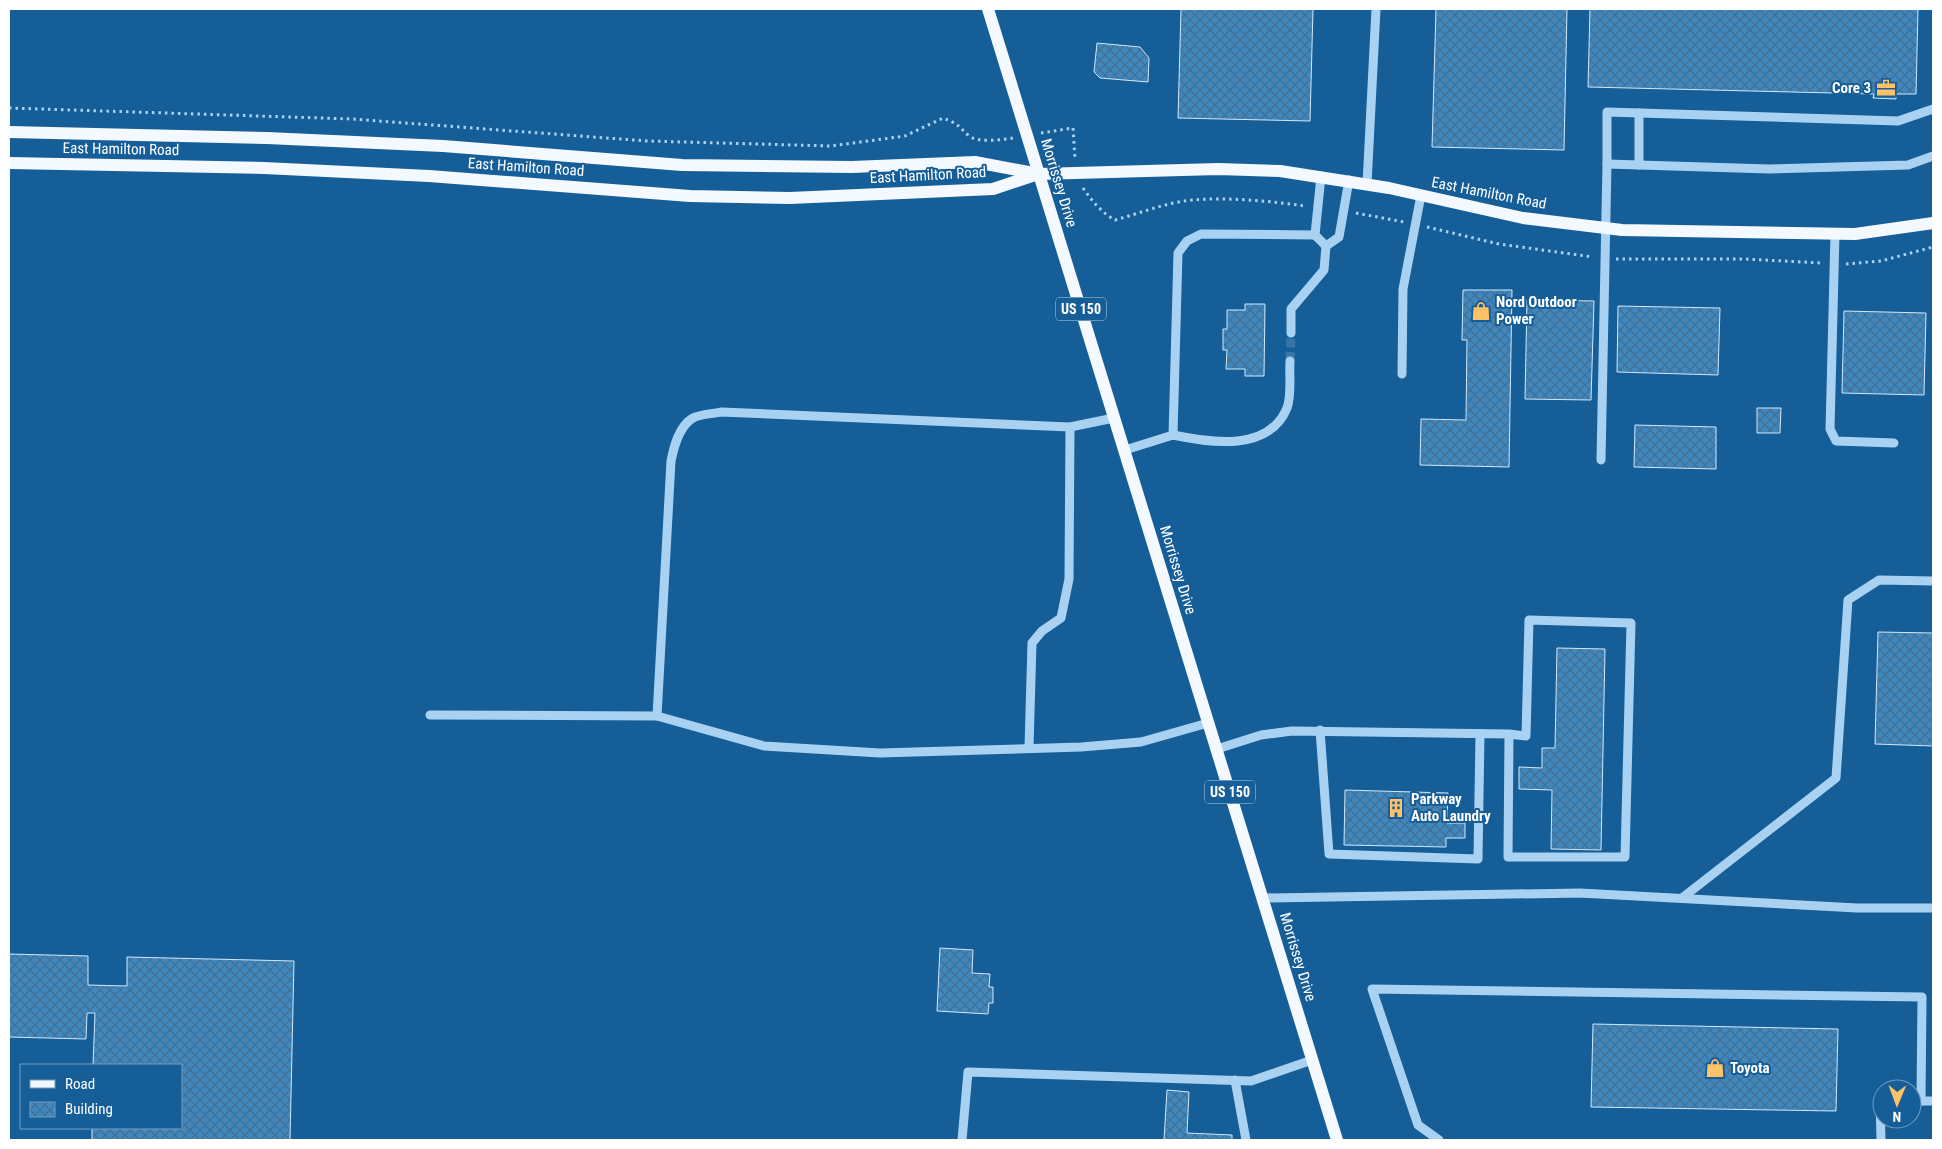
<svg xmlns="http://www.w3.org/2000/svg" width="1942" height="1149" viewBox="0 0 1942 1149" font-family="'Roboto Condensed',sans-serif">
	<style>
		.building { fill: url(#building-cross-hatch); stroke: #d0e9fc }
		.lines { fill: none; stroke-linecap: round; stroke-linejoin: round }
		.minor-tunnel { stroke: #3976a7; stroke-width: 9; stroke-dasharray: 9 4.5; stroke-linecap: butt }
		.path { stroke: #a9d2f2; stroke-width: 3; stroke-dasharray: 2.5 4; stroke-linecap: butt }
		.minor { stroke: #a9d2f2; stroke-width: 9 }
		.major { stroke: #f3f9ff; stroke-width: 12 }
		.labels { text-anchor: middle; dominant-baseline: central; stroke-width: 4; stroke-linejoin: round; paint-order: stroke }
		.shield { fill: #165e98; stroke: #b9cfe0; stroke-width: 1 }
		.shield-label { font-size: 14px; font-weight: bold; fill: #fff }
		.poi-label { font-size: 15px; font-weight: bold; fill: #fff; stroke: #165e98; text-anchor: start }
		.street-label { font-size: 15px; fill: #fff; stroke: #165e98 }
	</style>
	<defs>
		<pattern id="building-cross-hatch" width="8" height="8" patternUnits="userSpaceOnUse" patternTransform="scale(1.25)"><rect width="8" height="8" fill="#3e87bf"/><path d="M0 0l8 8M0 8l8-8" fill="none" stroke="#446f91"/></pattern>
	</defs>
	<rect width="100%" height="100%" fill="#165e98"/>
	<g class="building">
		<polygon points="1181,9 1313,9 1310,121 1178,118"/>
		<polygon points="1436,9 1567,9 1564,150 1432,147"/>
		<polygon points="1590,9 1918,9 1916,94 1896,94 1896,99 1873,98 1874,94 1588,87"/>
		<polygon points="1097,43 1140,47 1149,58 1148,82 1100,78 1094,72"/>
		<polygon points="1463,290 1512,290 1509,467 1420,465 1421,419 1466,420 1467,340 1462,340"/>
		<polygon points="1527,300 1594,301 1591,400 1525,399"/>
		<polygon points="1245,304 1265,304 1264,376 1245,376 1245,369 1226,369 1227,350 1223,350 1223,329 1227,329 1227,310 1245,310"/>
		<polygon points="1618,306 1720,308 1718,375 1617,372"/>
		<polygon points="1844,311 1926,313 1924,395 1842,393"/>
		<polygon points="1757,408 1781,408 1780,433 1757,433"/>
		<polygon points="1635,425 1716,427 1716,469 1634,467"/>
		<polygon points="1878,632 1933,633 1933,746 1875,744"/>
		<polygon points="1557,648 1605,649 1601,850 1551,849 1552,790 1519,789 1519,767 1542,768 1542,748 1555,748"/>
		<polygon points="1345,790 1448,793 1447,823 1465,823 1465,838 1446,838 1446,847 1344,845"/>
		<polygon points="940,948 973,950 972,973 990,974 989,987 993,987 993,1003 989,1003 988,1014 937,1011"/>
		<polygon points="9,954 88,956 88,985 127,986 127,957 294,961 290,1140 92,1140 92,1128 181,1128 181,1065 93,1065 95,1013 87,1013 86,1039 9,1037"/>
		<polygon points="1593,1024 1838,1029 1836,1111 1591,1107"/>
		<polygon points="1167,1090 1189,1092 1187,1133 1232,1135 1232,1140 1164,1140"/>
	</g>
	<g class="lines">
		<polyline class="minor-tunnel" points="1290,361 1291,333"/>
		<g class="path">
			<path d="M 9,108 L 352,119 L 647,141 L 831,146 L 905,136 L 943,118 C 959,124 958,126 969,136 C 979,143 1001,140 1013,138"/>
			<polyline points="1041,133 1073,128 1075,159"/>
			<path d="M 1083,188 C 1092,201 1102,213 1115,220 C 1141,213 1167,202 1193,200 C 1229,197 1269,201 1305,206"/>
			<polyline points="1356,213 1404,222"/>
			<polyline points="1427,227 1499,244 1593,257"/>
			<polyline points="1616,259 1745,259 1822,263"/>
			<polyline points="1846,264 1881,261 1933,247"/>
		</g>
		<g class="minor">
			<polyline points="1607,164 1607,112 1898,121 1933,109"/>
			<polyline points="1639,165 1639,113"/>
			<polyline points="1321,176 1315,235 1326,246 1339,237 1349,180"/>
			<polyline points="1367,184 1376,9"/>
			<polyline points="1835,234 1830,429 1836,441 1894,443"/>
			<polyline points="1291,333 1291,309 1324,270 1326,246"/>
			<polyline points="1402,374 1403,289 1421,195"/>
			<path d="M 1173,435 C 1211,443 1269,452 1287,408 C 1292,395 1289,375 1290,361"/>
			<polyline points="1125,450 1173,435 1178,253 1187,241 1201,234 1315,235"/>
			<polyline points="1601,460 1607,164 1769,169 1908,165 1933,156"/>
			<polyline points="430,715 657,716 764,746 880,753 1081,747 1141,742 1208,723"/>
			<path d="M 657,716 L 671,461 C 674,446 679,426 693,418 C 700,414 713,414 721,412 L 1070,427 L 1114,418"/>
			<polyline points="1320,730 1329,854 1478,859 1480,734"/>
			<polyline points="1029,747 1032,643 1042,631 1061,618 1069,579 1070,427"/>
			<polyline points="1217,749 1261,735 1292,731 1509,734 1508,857 1625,857 1631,623 1529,620 1526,736 1509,734"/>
			<polyline points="1263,898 1580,893 1857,908 1933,908"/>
			<polyline points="1682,898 1836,778 1848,600 1879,580 1933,581"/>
			<polyline points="1235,1080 1246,1140"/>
			<polyline points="1912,1101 1933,1101"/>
			<polyline points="962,1140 968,1072 1251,1081 1312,1060"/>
			<polyline points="1439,1140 1418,1125 1372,989 1922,997 1921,1101"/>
			<polyline points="1881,1140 1880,1100 1882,1100"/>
		</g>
		<g class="major">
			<polyline points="988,9 1337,1140"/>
			<polyline points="9,132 267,138 443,146 682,165 852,167 975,162 1039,174 1218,169 1280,171 1389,188 1523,218 1622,230 1855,234 1933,223"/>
			<polyline points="9,163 264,168 429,176 690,196 790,198 993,189 1038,174"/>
		</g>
	</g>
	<defs>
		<g id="office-bare" transform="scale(1.5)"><path d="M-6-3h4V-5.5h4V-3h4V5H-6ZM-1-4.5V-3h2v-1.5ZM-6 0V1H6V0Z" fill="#ffc269" stroke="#165e98" stroke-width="2.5" paint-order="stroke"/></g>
		<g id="shop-bare" transform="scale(1.5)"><path d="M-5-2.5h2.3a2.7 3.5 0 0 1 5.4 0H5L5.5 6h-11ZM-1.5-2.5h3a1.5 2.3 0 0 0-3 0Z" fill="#ffc269" stroke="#165e98" stroke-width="2.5" paint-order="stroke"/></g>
		<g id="building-bare" transform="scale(1.5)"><path d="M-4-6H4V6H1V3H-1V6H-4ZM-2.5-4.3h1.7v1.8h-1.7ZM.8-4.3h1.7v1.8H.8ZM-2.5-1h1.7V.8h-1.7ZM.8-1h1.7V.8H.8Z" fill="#ffc269" stroke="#165e98" stroke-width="2.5" paint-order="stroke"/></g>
	</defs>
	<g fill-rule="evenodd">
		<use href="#office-bare" x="1886" y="88"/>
		<use href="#shop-bare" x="1481" y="311"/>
		<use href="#building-bare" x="1396" y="808"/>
		<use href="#shop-bare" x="1715" y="1068"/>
	</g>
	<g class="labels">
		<g class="shield">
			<rect x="1056" y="297.5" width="50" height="23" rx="4"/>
			<rect x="1205" y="780.5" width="50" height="23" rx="4"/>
		</g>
		<g class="shield-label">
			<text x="1081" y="309">US 150</text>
			<text x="1230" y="792">US 150</text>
		</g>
		<g class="poi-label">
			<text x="1871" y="88" text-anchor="end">Core 3</text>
			<text x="1496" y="302">Nord Outdoor<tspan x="1496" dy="17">Power</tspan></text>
			<text x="1411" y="799">Parkway<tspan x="1411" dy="17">Auto Laundry</tspan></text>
			<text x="1730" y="1068">Toyota</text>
		</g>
		<g class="street-label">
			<text transform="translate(121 149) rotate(1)">East Hamilton Road</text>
			<text transform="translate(526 167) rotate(4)">East Hamilton Road</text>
			<text transform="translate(928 175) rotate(-3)">East Hamilton Road</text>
			<text transform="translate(1059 183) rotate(73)">Morrissey Drive</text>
			<text transform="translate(1489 193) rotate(11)">East Hamilton Road</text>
			<text transform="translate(1178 570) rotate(73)">Morrissey Drive</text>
			<text transform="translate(1298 957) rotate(73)">Morrissey Drive</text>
		</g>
	</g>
	<rect width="1942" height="1149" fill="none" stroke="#ffffff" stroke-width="20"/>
	<rect x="20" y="1064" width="162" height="65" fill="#165e98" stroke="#739ec1"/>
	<rect x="30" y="1080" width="25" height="8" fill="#f3f9ff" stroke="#739ec1"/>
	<text x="65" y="1089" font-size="15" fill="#ffffff">Road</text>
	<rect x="30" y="1102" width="25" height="15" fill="url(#building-cross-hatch)" stroke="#739ec1"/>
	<text x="65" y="1114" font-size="15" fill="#ffffff">Building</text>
	<g transform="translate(1897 1104) rotate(181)"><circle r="24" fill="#165e98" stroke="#739ec1"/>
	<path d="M0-4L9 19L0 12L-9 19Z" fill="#ffc269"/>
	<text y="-8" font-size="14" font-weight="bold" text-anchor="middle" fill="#ffffff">N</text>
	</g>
</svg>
